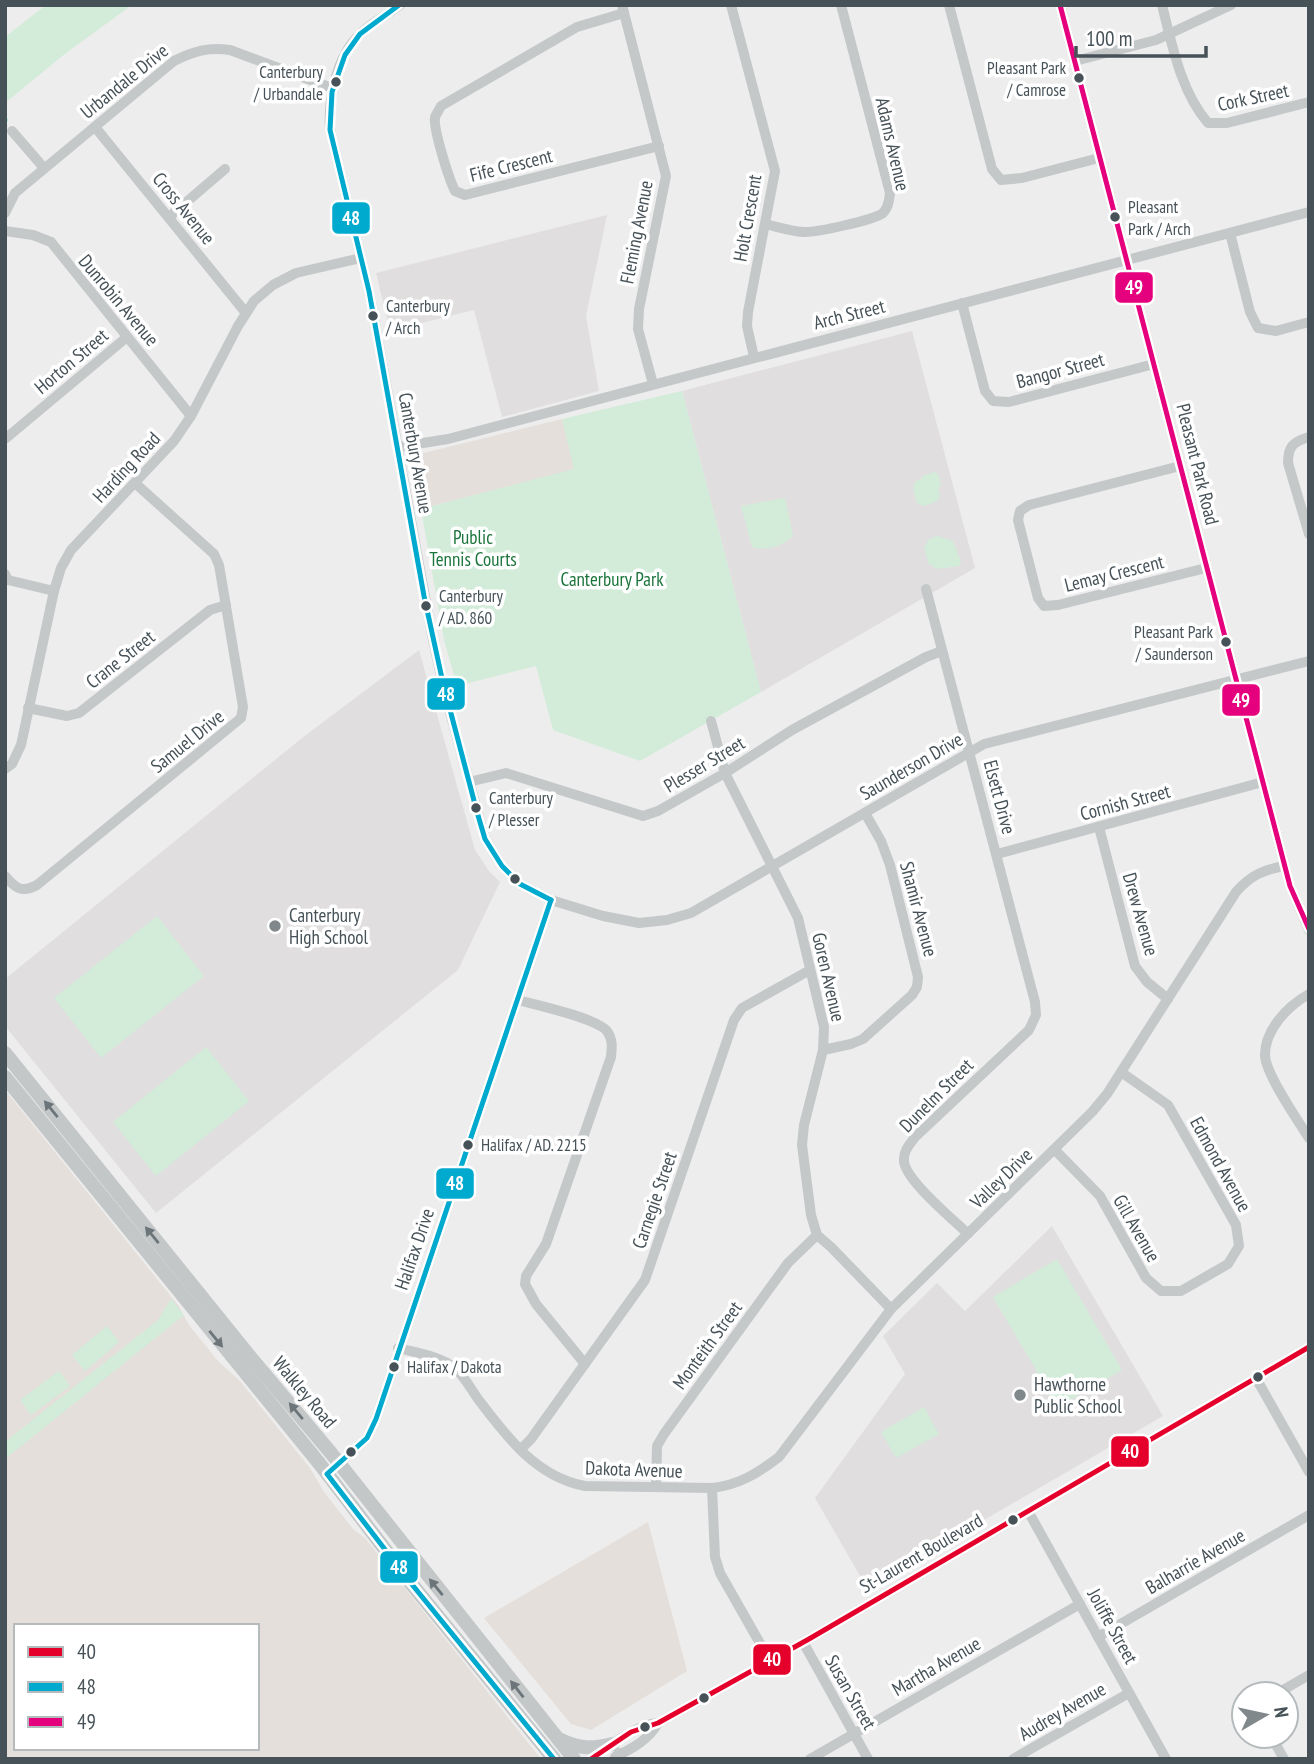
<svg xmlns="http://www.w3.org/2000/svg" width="1314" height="1764" viewBox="0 0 1314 1764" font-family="'PT Sans Narrow',sans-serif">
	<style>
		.commercial { fill: #e4dfda; fill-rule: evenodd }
		.education { fill: #e0dedf }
		.green { fill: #d2ecd9 }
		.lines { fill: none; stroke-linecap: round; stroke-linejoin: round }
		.stream { stroke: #a9e3e8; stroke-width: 2.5 }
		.minor { stroke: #c4c8c9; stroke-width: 10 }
		.major { stroke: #c3c7c8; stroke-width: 14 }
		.bus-1-casing { stroke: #fff; stroke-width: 10 }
		.bus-2-casing { stroke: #fff; stroke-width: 10 }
		.bus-3-casing { stroke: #fff; stroke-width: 10 }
		.bus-1 { stroke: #e4002b; stroke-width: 5 }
		.bus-2 { stroke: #00a9ce; stroke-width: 5 }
		.bus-3 { stroke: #e5007d; stroke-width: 5 }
		.oneway { fill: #6c757a }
		.bus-dot { fill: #465258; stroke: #fff; stroke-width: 2.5 }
		.poi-dot { fill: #81888c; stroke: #fff; stroke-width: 2.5 }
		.labels { text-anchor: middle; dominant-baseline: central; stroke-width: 7; stroke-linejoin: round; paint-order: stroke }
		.bus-label { font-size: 17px; fill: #465258; stroke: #fff; text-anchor: start }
		.street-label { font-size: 19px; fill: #465258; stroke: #fff }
		.park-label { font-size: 19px; fill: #1c753c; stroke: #fff }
		.poi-label { font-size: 19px; fill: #465258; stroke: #fff; text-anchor: start }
		.line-badge { stroke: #fff; stroke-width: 2.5 }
		.badge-label { font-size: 19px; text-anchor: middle; font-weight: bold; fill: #fff }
	</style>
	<rect width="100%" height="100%" fill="#eeeded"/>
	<g class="commercial">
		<polygon points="562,419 575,469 421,509 411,456"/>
		<path d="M 5,1090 L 178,1305 L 189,1325 L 218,1361 L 240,1381 L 310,1468 L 324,1492 L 353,1529 L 365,1538 L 541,1759 L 5,1759 ZM 16,1626 L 257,1626 L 257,1748 L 16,1748 Z"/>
		<polygon points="648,1522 687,1671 591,1730 571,1724 484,1618"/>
	</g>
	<g class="education">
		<polygon points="607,215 586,316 599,391 502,417 474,310 390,331 376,273"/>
		<polygon points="912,331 975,568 761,692 682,391"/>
		<polygon points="419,650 475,850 489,871 500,882 458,970 156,1213 5,1026 5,979 302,738"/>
		<polygon points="1052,1226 1163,1416 867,1588 815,1498 905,1374 883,1336 937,1283 965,1311"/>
	</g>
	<g class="green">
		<polygon points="46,5 132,5 66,53 5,103 5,37"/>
		<polygon points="682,391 761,692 640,761 553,730 536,666 457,686 444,640 421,509 574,469 562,419"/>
		<polygon points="935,472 938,474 941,486 938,487 940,496 937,501 924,506 917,503 913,489 915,482 923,478 922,476"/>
		<path d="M 785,498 L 793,535 C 783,547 766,551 752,547 L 741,506 Z"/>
		<polygon points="937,536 953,541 961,562 959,566 937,569 929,564 924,548 928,540"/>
		<polygon points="157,916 204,976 101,1058 54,998"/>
		<polygon points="206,1047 249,1101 156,1176 113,1122"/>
		<polygon points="1057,1259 1122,1370 1058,1407 993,1297"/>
		<polygon points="171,1299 184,1315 5,1459 5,1442 158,1320"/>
		<polygon points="107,1326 119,1342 85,1371 72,1355"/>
		<polygon points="59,1371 70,1386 31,1415 20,1400"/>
		<polygon points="924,1407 939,1434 896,1458 881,1432"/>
	</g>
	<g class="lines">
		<polyline class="stream" points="5,121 7,120"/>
		<g class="minor">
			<path d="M 400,5 C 387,15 371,23 360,34 C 336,57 328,99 330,130 L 369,291 L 432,635 L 444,690 L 485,839 L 502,866 L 520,884 L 551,900 L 603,916 L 639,923 L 667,920 L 691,913 L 984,744 L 1309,661"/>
			<polyline points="622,5 666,176 639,309 638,329 653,384"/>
			<polyline points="731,5 775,171 748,312 747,326 754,357"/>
			<polyline points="949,5 992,169 1001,180 1022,178 1099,158"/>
			<polyline points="1060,5 1290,886 1309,930"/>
			<path d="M 1162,5 C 1172,45 1181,92 1208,123 L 1227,123 L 1309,102"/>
			<path d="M 624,13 L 577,27 L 441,106 C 440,108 436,115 435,117 C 433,129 449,179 455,191 L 465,195 L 659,146"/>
			<polyline points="1075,61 1156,40 1231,5"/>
			<polyline points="95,127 246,313"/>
			<polyline points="12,131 44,168"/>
			<path d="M 5,213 L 15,193 L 174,61 C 194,51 208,47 230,50 L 332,88"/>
			<polyline points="169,217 225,169"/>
			<path d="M 765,224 C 778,227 791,231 803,232 C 815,233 874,220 883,213 C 889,207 889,200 890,193 L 841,5"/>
			<polyline points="5,231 33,235 51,242 191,416"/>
			<polyline points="1230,233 1250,312 1258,328 1276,331 1309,322"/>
			<polyline points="962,303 985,391 993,401 1009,402 1154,364"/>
			<path d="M 1309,437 C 1293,442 1288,446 1288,463 L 1309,534"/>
			<polyline points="5,439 127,337"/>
			<polyline points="398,447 448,439 1309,212"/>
			<polyline points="1180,466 1029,505 1020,511 1018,520 1038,598 1044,606 1058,605 1206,568"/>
			<polyline points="5,574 8,580 54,591"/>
			<path d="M 926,589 L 1035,1002 L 1036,1015 L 1029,1030 L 915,1137 C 910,1144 903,1151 904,1161 C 905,1180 954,1220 968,1234"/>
			<polyline points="28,708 67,716 79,713 210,610 226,605"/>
			<polyline points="711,721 725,773 798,918 824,1027 823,1050 804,1125 802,1145 811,1215 817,1235 831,1247 891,1309"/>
			<polyline points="5,769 12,764 21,745 54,591 61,568 71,550 174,441 191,416 238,326 254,301 273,285 296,273 361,258"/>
			<polyline points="469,782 506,773 643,816 658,811 725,773 792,730 926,657 942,651"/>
			<polyline points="1099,827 1135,966 1147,982 1168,999"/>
			<polyline points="997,854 1263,782"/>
			<path d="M 5,876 C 16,889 22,893 37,885 L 241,718 L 243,707 L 219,565 L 214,554 L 135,483"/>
			<path d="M 1309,994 C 1288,1006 1265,1029 1265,1055 C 1265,1073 1298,1121 1309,1138"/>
			<path d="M 518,1000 C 537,1005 596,1018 607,1031 C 613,1040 612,1047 611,1057 L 546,1244 L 526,1276 L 525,1284 L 536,1304 L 585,1364"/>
			<polyline points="823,1050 851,1044 863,1039 912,995 917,987 918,977 890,865 881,841 865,813"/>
			<polyline points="1055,1150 1100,1196 1146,1278 1161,1291 1181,1291 1228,1264 1239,1246 1236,1225 1168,1105 1121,1072"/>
			<path d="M 398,1348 C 417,1353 439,1356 455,1368 C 464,1376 471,1389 478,1399 C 506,1436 536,1477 585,1486 L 712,1488 C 739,1485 758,1473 779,1457 L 891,1309 L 1092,1112 L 1107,1094 L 1236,892 C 1251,875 1263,870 1284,866"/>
			<polyline points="1256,1378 1309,1472"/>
			<polyline points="521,1449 531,1439 645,1280 734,1020 742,1008 810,970"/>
			<polyline points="334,1468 367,1438 376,1419 551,900"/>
			<polyline points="656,1487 657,1446 664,1434 788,1263 817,1235"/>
			<polyline points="712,1488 715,1557 720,1573 770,1661"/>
			<polyline points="1028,1511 1166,1759"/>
			<polyline points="1098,1637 1309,1515"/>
			<polyline points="803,1642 868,1759"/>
			<polyline points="1276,1694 1309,1675"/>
			<polyline points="1271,1736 1284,1759"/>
			<path d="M 615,1757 C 631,1749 649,1740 658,1723"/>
			<path d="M 591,1759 C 610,1746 634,1725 658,1723 L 809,1639 L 1309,1347"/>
			<polyline points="810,1759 1080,1604"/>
			<polyline points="1013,1759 1129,1693"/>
		</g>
		<g class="major">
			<polyline points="5,1053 251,1358 331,1453 574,1759"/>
			<polyline points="5,1077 319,1463 410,1582 554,1759"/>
			<path d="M 561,1740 C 579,1749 593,1749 613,1744"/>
			<polyline points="617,1759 620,1755"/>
		</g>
		<g class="bus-1-casing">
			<polyline id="bus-1" points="591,1759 631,1732 658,1723 809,1639 1309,1347"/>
		</g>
		<g class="bus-2-casing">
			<g id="bus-2">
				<polyline points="399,5 360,34 345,55 332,92 330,130 369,291 424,596 443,683 477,812 485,839 502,866 520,884 551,900"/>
				<polyline points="551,900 376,1419 367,1438 327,1474 410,1582 554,1759"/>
			</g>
		</g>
		<g class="bus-3-casing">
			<polyline id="bus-3" points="1060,5 1290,886 1309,929"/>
		</g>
		<use href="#bus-1" class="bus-1"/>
		<use href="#bus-2" class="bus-2"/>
		<use href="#bus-3" class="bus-3"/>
	</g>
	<defs><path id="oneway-solid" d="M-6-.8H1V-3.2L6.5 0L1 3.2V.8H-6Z" transform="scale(1.75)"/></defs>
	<g class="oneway">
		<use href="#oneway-solid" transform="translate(51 1109) rotate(-129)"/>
		<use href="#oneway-solid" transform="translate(152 1235) rotate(-129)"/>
		<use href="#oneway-solid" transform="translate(216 1339) rotate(51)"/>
		<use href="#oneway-solid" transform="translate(296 1411) rotate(-130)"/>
		<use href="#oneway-solid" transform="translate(436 1587) rotate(-129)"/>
		<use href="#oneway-solid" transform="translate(517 1689) rotate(-128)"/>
	</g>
	<g class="bus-dot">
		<circle cx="1079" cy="78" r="6"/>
		<circle cx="336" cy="82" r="6"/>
		<circle cx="1115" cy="217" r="6"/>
		<circle cx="373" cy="316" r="6"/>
		<circle cx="426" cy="606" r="6"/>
		<circle cx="1226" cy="642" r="6"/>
		<circle cx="476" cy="808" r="6"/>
		<circle cx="515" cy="879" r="6"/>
		<circle cx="468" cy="1145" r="6"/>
		<circle cx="394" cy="1367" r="6"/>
		<circle cx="1258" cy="1377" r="6"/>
		<circle cx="351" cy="1452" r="6"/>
		<circle cx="1013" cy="1520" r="6"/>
		<circle cx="704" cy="1698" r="6"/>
		<circle cx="645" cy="1727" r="6"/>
	</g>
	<g class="poi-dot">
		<circle cx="275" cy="926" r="7"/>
		<circle cx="1020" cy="1395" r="7"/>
	</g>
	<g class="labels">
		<g class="bus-label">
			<text x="1066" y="68" text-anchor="end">Pleasant Park<tspan x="1066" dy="22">/ Camrose</tspan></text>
			<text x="323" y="72" text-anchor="end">Canterbury<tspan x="323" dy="22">/ Urbandale</tspan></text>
			<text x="1128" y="207">Pleasant<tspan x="1128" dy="22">Park / Arch</tspan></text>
			<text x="386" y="306">Canterbury<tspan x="386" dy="22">/ Arch</tspan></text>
			<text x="439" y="596">Canterbury<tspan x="439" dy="22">/ AD. 860</tspan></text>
			<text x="1213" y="632" text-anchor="end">Pleasant Park<tspan x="1213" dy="22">/ Saunderson</tspan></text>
			<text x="489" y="798">Canterbury<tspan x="489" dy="22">/ Plesser</tspan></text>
			<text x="481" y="1145">Halifax / AD. 2215</text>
			<text x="407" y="1367">Halifax / Dakota</text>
		</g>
		<g class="street-label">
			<text transform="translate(124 81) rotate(-39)">Urbandale Drive</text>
			<text transform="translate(1253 97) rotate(-12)">Cork Street</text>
			<text transform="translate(893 144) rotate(77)">Adams Avenue</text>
			<text transform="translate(511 165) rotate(-14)">Fife Crescent</text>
			<text transform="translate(184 208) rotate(51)">Cross Avenue</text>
			<text transform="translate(747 218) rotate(-80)">Holt Crescent</text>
			<text transform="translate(636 232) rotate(-79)">Fleming Avenue</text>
			<text transform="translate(119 300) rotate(50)">Dunrobin Avenue</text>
			<text transform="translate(849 314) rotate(-14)">Arch Street</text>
			<text transform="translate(71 361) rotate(-40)">Horton Street</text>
			<text transform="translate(1060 370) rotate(-15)">Bangor Street</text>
			<text transform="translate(416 453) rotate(80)">Canterbury Avenue</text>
			<text transform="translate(1198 464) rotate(76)">Pleasant Park Road</text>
			<text transform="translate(126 467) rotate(-47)">Harding Road</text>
			<text transform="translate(1114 573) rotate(-14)">Lemay Crescent</text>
			<text transform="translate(120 659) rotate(-38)">Crane Street</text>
			<text transform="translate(187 741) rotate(-39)">Samuel Drive</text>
			<text transform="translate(704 764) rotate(-31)">Plesser Street</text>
			<text transform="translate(911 766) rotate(-30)">Saunderson Drive</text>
			<text transform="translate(1000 797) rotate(75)">Elsett Drive</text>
			<text transform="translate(1125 802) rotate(-15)">Cornish Street</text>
			<text transform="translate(919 909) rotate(75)">Shamir Avenue</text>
			<text transform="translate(1141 914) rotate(74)">Drew Avenue</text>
			<text transform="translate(829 977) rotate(77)">Goren Avenue</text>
			<text transform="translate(936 1095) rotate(-45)">Dunelm Street</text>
			<text transform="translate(1221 1164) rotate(61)">Edmond Avenue</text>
			<text transform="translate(1001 1178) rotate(-44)">Valley Drive</text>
			<text transform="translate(654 1200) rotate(-71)">Carnegie Street</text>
			<text transform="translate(1137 1228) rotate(60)">Gill Avenue</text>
			<text transform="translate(414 1249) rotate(-71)">Halifax Drive</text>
			<text transform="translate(707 1345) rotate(-54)">Monteith Street</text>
			<text transform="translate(305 1392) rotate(50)">Walkley Road</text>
			<text transform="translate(634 1469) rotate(2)">Dakota Avenue</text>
			<text transform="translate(921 1553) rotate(-30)">St-Laurent Boulevard</text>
			<text transform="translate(1195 1561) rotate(-30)">Balharrie Avenue</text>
			<text transform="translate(1113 1626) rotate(61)">Joliffe Street</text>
			<text transform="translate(936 1666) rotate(-30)">Martha Avenue</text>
			<text transform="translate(851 1692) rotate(60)">Susan Street</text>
			<text transform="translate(1062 1711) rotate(-30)">Audrey Avenue</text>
		</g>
		<g class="park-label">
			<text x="473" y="537">Public<tspan x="473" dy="22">Tennis Courts</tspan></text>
			<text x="612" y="579">Canterbury Park</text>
		</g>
		<g class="poi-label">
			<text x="289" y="915">Canterbury<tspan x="289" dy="22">High School</tspan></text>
			<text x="1034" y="1384">Hawthorne<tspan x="1034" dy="22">Public School</tspan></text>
		</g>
	</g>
	<g class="line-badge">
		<rect x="331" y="201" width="40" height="34" rx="7" fill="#00a9ce"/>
		<rect x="1114" y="271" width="40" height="33" rx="7" fill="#e5007d"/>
		<rect x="426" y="677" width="40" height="34" rx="7" fill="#00a9ce"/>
		<rect x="1221" y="683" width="40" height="34" rx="7" fill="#e5007d"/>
		<rect x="435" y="1167" width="40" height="33" rx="7" fill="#00a9ce"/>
		<rect x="1110" y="1435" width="40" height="33" rx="7" fill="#e4002b"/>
		<rect x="379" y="1550" width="40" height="34" rx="7" fill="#00a9ce"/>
		<rect x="752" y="1643" width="40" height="33" rx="7" fill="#e4002b"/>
	</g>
	<g class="badge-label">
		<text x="351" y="225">48</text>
		<text x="1134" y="294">49</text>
		<text x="446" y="701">48</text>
		<text x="1241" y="707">49</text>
		<text x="455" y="1190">48</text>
		<text x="1130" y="1458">40</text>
		<text x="399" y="1574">48</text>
		<text x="772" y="1666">40</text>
	</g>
	<rect width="1314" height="1764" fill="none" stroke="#465258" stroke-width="14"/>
	<rect x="14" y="1624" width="245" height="126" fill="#ffffff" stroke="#b5babc" stroke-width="2"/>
	<rect x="28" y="1647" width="35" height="10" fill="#e4002b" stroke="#b5babc" stroke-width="2"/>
	<text x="77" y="1659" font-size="21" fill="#465258">40</text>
	<rect x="28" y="1682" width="35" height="10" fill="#00a9ce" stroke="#b5babc" stroke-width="2"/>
	<text x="77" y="1694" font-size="21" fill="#465258">48</text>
	<rect x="28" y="1717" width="35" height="10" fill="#e5007d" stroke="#b5babc" stroke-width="2"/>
	<text x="77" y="1729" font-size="21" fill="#465258">49</text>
	<g transform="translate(1265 1715) rotate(81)"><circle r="33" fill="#ffffff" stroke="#b5babc" stroke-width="2"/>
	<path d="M0-5L12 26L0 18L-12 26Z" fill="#81888c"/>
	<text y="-10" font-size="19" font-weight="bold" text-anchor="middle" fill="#465258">N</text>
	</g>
	<path d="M1076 46v10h130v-10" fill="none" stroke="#465258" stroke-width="3.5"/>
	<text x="1086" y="46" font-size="21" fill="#465258" stroke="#ffffff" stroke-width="5" paint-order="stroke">100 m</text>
</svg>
